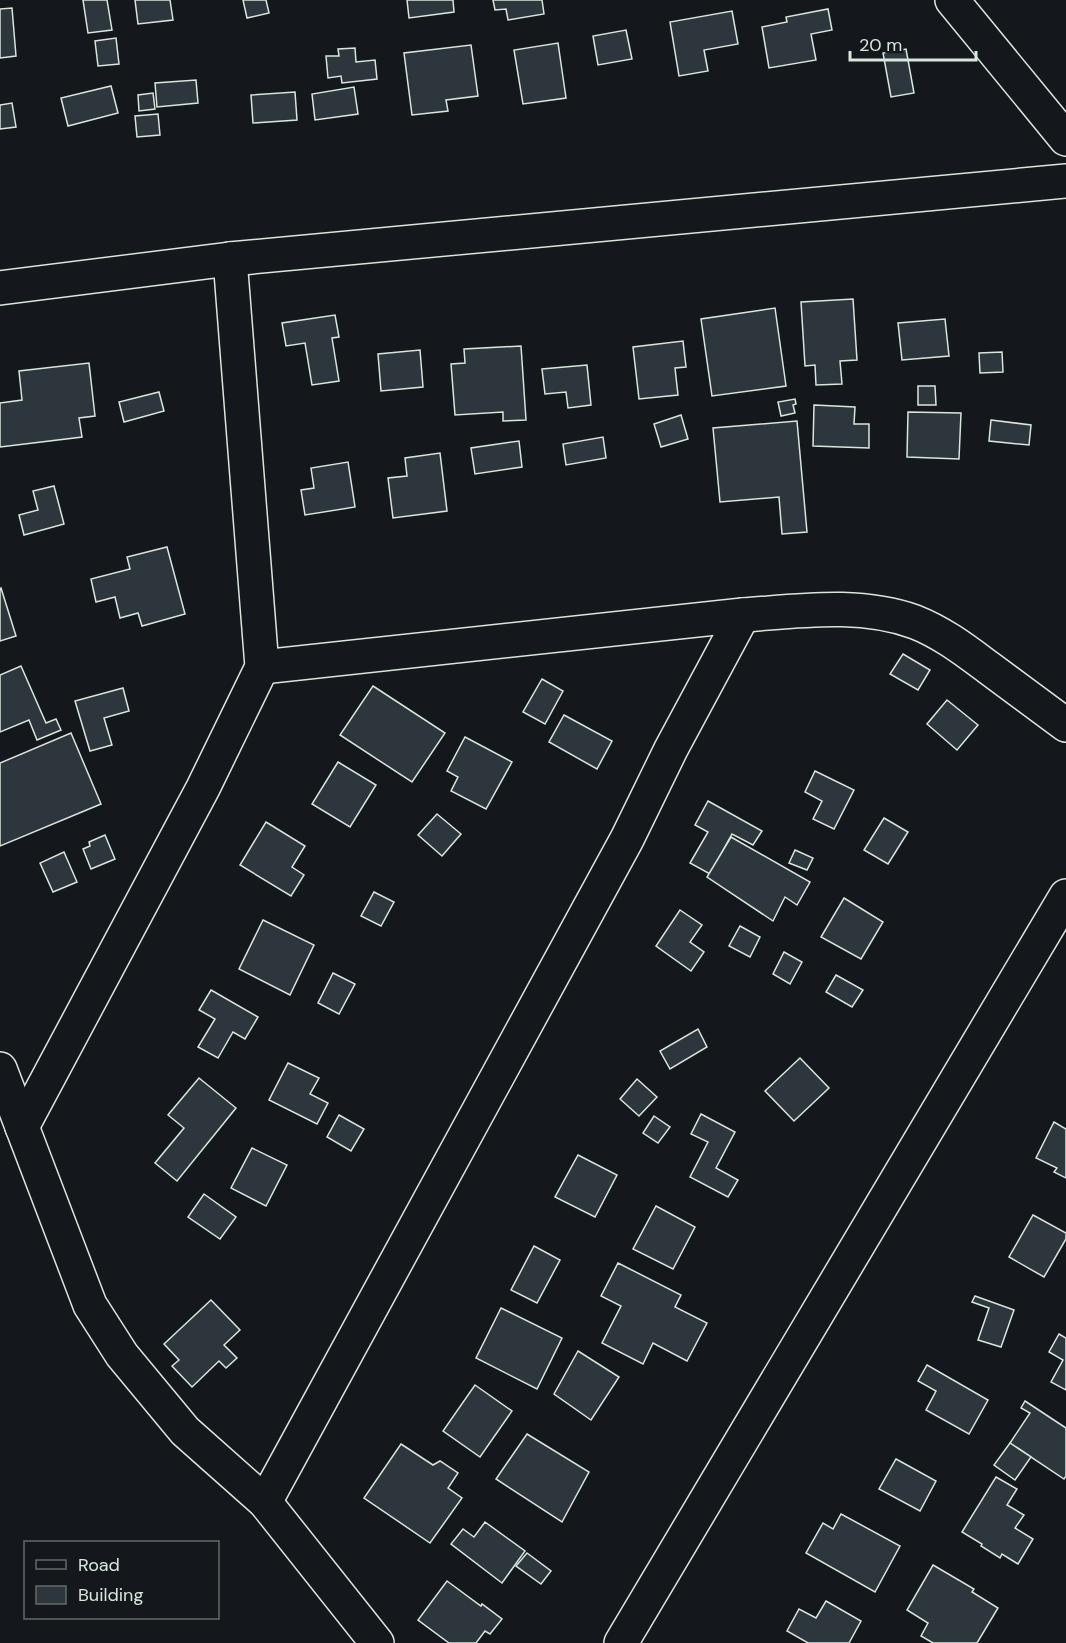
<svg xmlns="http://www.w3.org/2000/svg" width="1066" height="1643" viewBox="0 0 1066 1643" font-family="'DM Sans',sans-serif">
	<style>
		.building { fill: #2c363c; stroke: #d8e6dc; stroke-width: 1.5 }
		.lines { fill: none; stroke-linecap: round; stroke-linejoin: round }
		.minor-casing { stroke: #d8e6dc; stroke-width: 36 }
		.minor { stroke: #14181c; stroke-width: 33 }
	</style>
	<rect width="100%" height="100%" fill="#14181c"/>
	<g class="building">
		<polygon points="83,0 107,0 112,30 88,33"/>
		<polygon points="135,0 170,0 173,20 138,24"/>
		<polygon points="243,0 266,0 269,13 247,18"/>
		<polygon points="407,0 453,0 454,12 409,18"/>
		<polygon points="493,0 542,0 544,14 508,20 506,9 495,10"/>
		<polygon points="12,8 16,56 0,58 0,9"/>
		<polygon points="828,9 832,30 811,34 816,60 769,68 762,27 787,22 786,17"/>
		<polygon points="732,11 738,44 704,50 708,71 679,76 670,22"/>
		<polygon points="626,30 632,59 598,65 593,36"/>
		<polygon points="116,38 119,64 98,66 95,41"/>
		<polygon points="558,43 566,98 523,104 514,50"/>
		<polygon points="471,45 478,96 446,100 448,111 412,115 404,53"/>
		<polygon points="355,48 356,62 375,60 377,79 342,83 341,76 328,78 326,56 339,56 338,49"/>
		<polygon points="906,49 914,93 891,97 883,53"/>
		<polygon points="196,80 198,103 157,107 155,83"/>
		<polygon points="111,86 118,113 68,126 61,98"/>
		<polygon points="354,87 358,114 315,120 312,94"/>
		<polygon points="295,92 297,120 253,123 251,95"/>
		<polygon points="153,93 155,109 139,111 138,95"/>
		<polygon points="12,103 16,127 0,129 0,105"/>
		<polygon points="158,114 160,135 137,137 135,116"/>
		<polygon points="853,299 857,360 840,361 842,384 816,385 815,365 805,366 801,302"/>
		<polygon points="775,308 786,386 712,396 701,319"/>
		<polygon points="335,315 339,337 332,338 339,381 312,385 305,343 286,346 282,323"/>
		<polygon points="945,319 949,356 902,360 898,323"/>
		<polygon points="683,341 686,367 675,368 678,395 639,399 633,347"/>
		<polygon points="521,346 526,420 503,421 503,412 455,415 451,364 465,363 464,349"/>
		<polygon points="420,350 423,387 381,391 378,354"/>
		<polygon points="1002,352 1003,372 980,373 979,353"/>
		<polygon points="89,363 95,416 79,418 82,437 0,447 0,403 22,400 19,371"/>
		<polygon points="587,365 591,405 568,408 566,392 545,394 542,369"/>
		<polygon points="918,386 935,386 936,405 918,405"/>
		<polygon points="159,392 164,411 124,422 119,402"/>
		<polygon points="795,399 796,404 793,405 795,413 781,416 778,402"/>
		<polygon points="814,405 855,407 854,424 869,424 869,448 813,446"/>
		<polygon points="908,412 961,413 959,459 907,457"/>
		<polygon points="681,415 688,439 661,447 654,424"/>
		<polygon points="991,420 1031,425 1029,445 989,441"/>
		<polygon points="797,421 807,532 782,534 779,497 720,502 713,428"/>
		<polygon points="603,437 606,458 566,465 563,444"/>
		<polygon points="519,441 522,467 475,474 471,448"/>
		<polygon points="440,453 447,511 393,518 388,478 407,476 405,458"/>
		<polygon points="348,462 355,507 305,515 301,490 314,488 311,468"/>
		<polygon points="54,486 64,524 24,535 19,515 38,510 33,491"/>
		<polygon points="167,547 185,614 142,626 138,613 120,618 115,597 96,602 91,579 130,569 127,557"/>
		<polygon points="1,588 16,636 0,641 0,589"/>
		<polygon points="903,654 930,670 918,690 890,674"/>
		<polygon points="21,666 46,723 56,719 61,730 37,740 29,720 0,732 0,675"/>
		<polygon points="542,679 563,691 545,724 523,712"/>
		<polygon points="373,686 445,733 412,782 340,735"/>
		<polygon points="123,688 129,711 104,718 112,745 90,751 75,701"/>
		<polygon points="947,700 978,725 957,750 927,724"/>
		<polygon points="564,715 612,741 597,769 549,742"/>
		<polygon points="71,733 101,804 0,846 0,763"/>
		<polygon points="465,737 512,762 486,809 451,791 458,777 447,771"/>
		<polygon points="338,762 376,785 350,827 312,804"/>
		<polygon points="815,771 854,790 834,829 813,819 822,801 805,792"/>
		<polygon points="708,801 762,831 753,845 732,834 710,874 690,863 708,832 695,825"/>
		<polygon points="437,814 461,834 442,856 418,835"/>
		<polygon points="884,818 908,832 888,864 864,850"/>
		<polygon points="266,822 305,846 292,867 304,875 291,896 240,865"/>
		<polygon points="105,835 115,859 91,869 83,849 90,846 89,842"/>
		<polygon points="731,837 810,882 797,905 785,897 773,921 707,877"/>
		<polygon points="795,850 813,858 807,870 789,863"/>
		<polygon points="64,852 77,882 53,892 40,863"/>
		<polygon points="374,892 394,902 381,926 361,916"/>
		<polygon points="844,898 883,922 861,959 821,937"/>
		<polygon points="680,910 702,925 690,942 704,952 691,971 656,946"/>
		<polygon points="263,920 314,945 290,995 239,969"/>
		<polygon points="740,926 760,937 750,957 729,946"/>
		<polygon points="784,952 802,962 790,984 773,974"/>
		<polygon points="333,973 355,984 339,1014 318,1003"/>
		<polygon points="836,975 863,990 852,1007 826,992"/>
		<polygon points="211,990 258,1017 245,1039 233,1032 218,1058 198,1047 215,1019 199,1010"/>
		<polygon points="698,1029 707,1047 670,1069 660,1051"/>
		<polygon points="800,1058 829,1088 794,1121 765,1091"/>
		<polygon points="288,1063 319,1078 310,1094 328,1103 317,1124 269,1100"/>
		<polygon points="199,1078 236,1108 177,1181 155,1163 184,1128 168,1115"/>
		<polygon points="637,1079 657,1097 639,1116 620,1099"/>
		<polygon points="701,1114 735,1132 716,1168 738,1180 728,1197 690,1177 708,1142 691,1134"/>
		<polygon points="339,1115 364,1129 351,1151 327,1137"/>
		<polygon points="654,1116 670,1127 658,1143 643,1133"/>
		<polygon points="1054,1122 1066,1129 1066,1178 1054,1172 1057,1168 1036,1158"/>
		<polygon points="252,1148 287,1165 266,1206 231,1188"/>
		<polygon points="578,1155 617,1175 595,1217 555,1197"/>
		<polygon points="204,1194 236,1217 220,1239 188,1217"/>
		<polygon points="656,1206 695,1227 673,1269 633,1249"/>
		<polygon points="1033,1215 1066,1233 1066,1239 1044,1277 1009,1257"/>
		<polygon points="534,1246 560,1260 537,1303 511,1290"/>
		<polygon points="618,1263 681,1295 675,1307 707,1323 687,1361 653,1343 643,1364 602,1343 621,1306 601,1296"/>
		<polygon points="975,1296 1014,1310 1001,1347 978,1340 989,1308 972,1302"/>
		<polygon points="211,1300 240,1330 224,1345 237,1358 226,1368 219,1361 192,1387 172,1366 179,1360 164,1344"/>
		<polygon points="501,1308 562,1338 537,1389 476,1358"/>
		<polygon points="1059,1334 1066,1338 1066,1390 1051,1382 1063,1360 1049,1352"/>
		<polygon points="578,1351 619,1377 591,1420 554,1394"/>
		<polygon points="927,1365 988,1400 969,1434 926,1410 936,1391 918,1381"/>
		<polygon points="475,1385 512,1411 480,1457 443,1431"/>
		<polygon points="1025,1401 1066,1428 1066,1476 1064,1479 1010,1443 1030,1413 1021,1408"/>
		<polygon points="527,1434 589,1472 562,1522 496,1479"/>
		<polygon points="1010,1443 1031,1457 1015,1480 994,1465"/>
		<polygon points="401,1444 433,1465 440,1461 458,1473 448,1488 462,1498 430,1543 364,1498"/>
		<polygon points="896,1459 936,1481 920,1511 879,1489"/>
		<polygon points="996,1477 1017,1489 1007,1505 1024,1515 1015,1528 1033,1539 1018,1564 1002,1554 1000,1558 981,1546 982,1544 962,1532"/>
		<polygon points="841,1514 900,1546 875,1592 806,1553 823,1523 833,1529"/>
		<polygon points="485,1522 525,1551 502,1583 451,1544 463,1529 474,1537"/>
		<polygon points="527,1553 551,1571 541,1584 516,1566"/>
		<polygon points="933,1565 974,1589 972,1592 998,1608 977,1643 933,1643 921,1636 928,1623 907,1610"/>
		<polygon points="447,1581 481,1606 482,1604 502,1619 490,1634 485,1631 476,1643 449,1643 418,1620"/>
		<polygon points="826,1601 861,1621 849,1643 808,1643 787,1631 799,1609 816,1618"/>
	</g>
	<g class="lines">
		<g class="minor-casing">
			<g id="minor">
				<polyline points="952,0 1066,139"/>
				<polyline points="0,288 230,259 1066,181"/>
				<path d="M 262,667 L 743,615 C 800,611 860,602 915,622 C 943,633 966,651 989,668 C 1015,687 1040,706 1066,725"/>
				<polyline points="0,1069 90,1305 122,1355 185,1431 265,1502 377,1643"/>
				<polyline points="22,1127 203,788 262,667 230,259"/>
				<polyline points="265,1502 627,839 671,749 743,615"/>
				<polyline points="621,1643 1066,896"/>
			</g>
		</g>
		<use href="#minor" class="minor"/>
	</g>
	<rect x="24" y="1541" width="195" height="78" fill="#14181c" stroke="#626a69" stroke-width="1.5"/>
	<rect x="36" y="1560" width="30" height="9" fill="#14181c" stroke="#626a69" stroke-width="1.5"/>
	<text x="78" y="1571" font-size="18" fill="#d8e6dc">Road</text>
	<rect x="36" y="1586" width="30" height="18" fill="#2c363c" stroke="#626a69" stroke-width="1.5"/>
	<text x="78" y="1601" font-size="18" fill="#d8e6dc">Building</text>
	<path d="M850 51v9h126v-9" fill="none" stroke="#d8e6dc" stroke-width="3"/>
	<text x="859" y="51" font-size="18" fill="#d8e6dc" stroke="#14181c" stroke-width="4.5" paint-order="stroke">20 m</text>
</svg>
